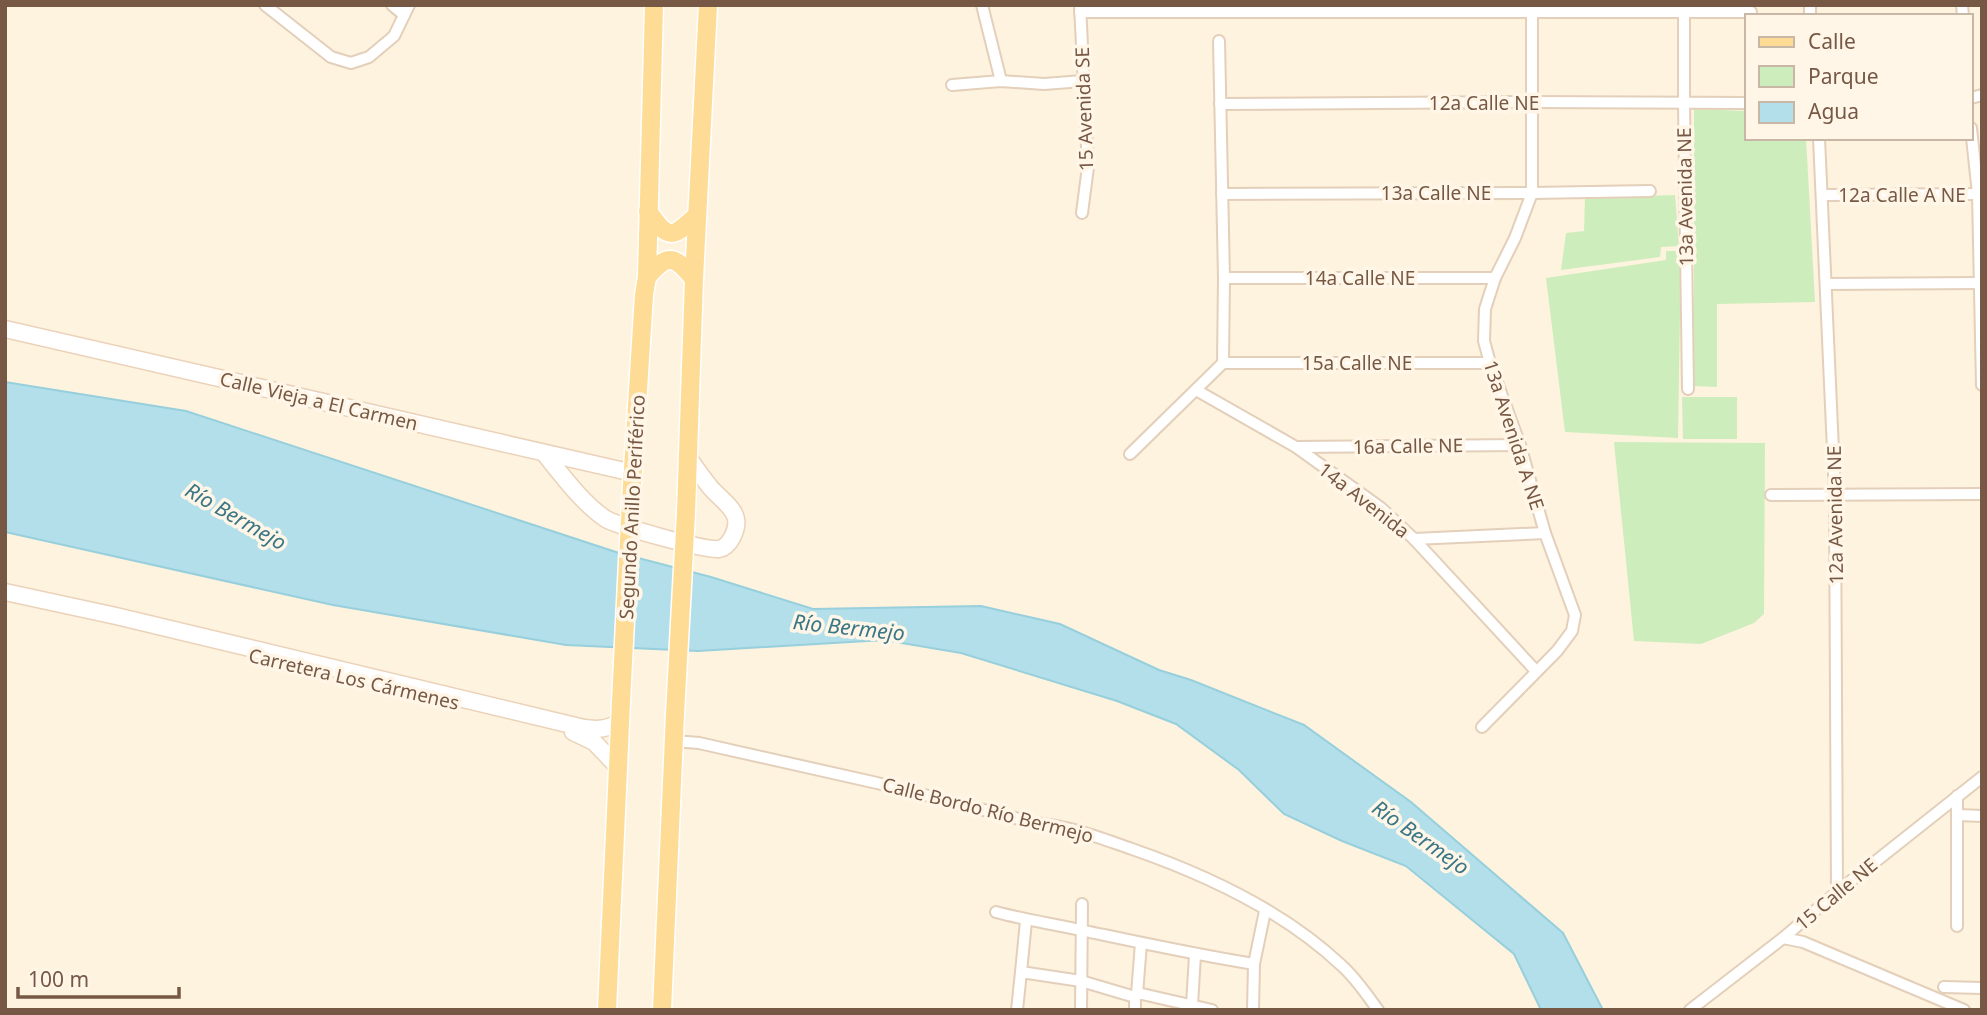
<svg xmlns="http://www.w3.org/2000/svg" width="1987" height="1015" viewBox="0 0 1987 1015" font-family="'Noto Sans',sans-serif">
	<style>
		.green { fill: #ceedbc }
		.water { fill: #b2dfe9; stroke: #97cfdc; stroke-width: 2 }
		.lines { fill: none; stroke-linecap: round; stroke-linejoin: round }
		.street-casing { stroke: #e3cfba; stroke-width: 14 }
		.secondary-casing { stroke: #ebd2b9; stroke-width: 19 }
		.primary-casing { stroke: #fff; stroke-width: 21 }
		.street { stroke: #fff; stroke-width: 10 }
		.secondary { stroke: #fff; stroke-width: 16 }
		.primary { stroke: #ffdc95; stroke-width: 18 }
		.primary-bridge-casing { stroke: #fff; stroke-width: 21; stroke-linecap: butt }
		.primary-bridge { stroke: #ffdc95; stroke-width: 18 }
		.labels { text-anchor: middle; dominant-baseline: central; stroke-width: 7; stroke-linejoin: round; paint-order: stroke }
		.street-label { font-size: 19px; fill: #775844; stroke: #fff6e7 }
		.water-label { font-size: 21px; font-style: italic; fill: #397686; stroke: #fff6e7 }
	</style>
	<rect width="100%" height="100%" fill="#fef3de"/>
	<g class="green">
		<polygon points="1694,109 1747,111 1747,138 1806,138 1815,302 1717,304 1717,387 1694,386"/>
		<polygon points="1675,195 1679,246 1661,247 1660,257 1561,270 1566,233 1584,231 1585,198"/>
		<polygon points="1666,251 1681,251 1678,438 1565,432 1546,278 1666,260"/>
		<polygon points="1682,397 1737,397 1737,439 1683,439"/>
		<polygon points="1614,442 1765,443 1764,614 1754,623 1701,644 1634,641"/>
	</g>
	<polygon class="water" points="5,382 186,411 619,553 711,577 813,609 981,606 1060,624 1159,670 1191,680 1304,725 1411,802 1563,933 1603,1010 1541,1010 1514,954 1406,866 1342,841 1284,814 1239,770 1176,724 1117,701 961,653 884,640 698,651 566,645 333,605 5,532"/>
	<g class="lines">
		<g class="street-casing">
			<g id="street">
				<polyline points="265,5 331,57 351,63 369,57 394,36 409,5"/>
				<polyline points="392,5 404,15"/>
				<polyline points="982,5 1001,81"/>
				<polyline points="1080,5 1088,167 1082,213"/>
				<polyline points="1684,5 1684,103 1688,389"/>
				<polyline points="1810,5 1810,16"/>
				<polyline points="1962,5 1963,16"/>
				<polyline points="1080,12 1751,12"/>
				<polyline points="952,85 1001,81 1044,84 1083,81"/>
				<polyline points="1971,98 1982,95"/>
				<polyline points="1220,104 1531,102 1747,103"/>
				<polyline points="1971,128 1978,194 1982,385"/>
				<polyline points="1819,138 1835,495 1837,892"/>
				<polyline points="1222,194 1532,193 1650,191"/>
				<polyline points="1822,195 1982,194"/>
				<polyline points="1224,278 1495,278"/>
				<polyline points="1826,284 1982,283"/>
				<polyline points="1223,363 1490,363"/>
				<polyline points="1196,390 1296,447 1381,508 1414,539 1536,671"/>
				<polyline points="1296,447 1520,445"/>
				<polyline points="1130,454 1223,363 1224,278 1219,41"/>
				<polyline points="1771,495 1982,494"/>
				<polyline points="1414,539 1545,533"/>
				<polyline points="1482,727 1557,651 1572,631 1575,615 1545,533 1520,445 1490,363 1484,341 1485,309 1495,278 1515,238 1532,193 1532,5"/>
				<path d="M 674,741 L 699,743 L 877,783 L 1035,823 C 1073,827 1097,837 1132,849 C 1204,874 1285,912 1341,965 C 1355,977 1367,995 1378,1010"/>
				<polyline points="1958,815 1982,816"/>
				<path d="M 996,912 C 1025,920 1055,924 1085,931 C 1142,943 1197,955 1254,964"/>
				<polyline points="1957,926 1957,796"/>
				<polyline points="1783,938 1803,942 1964,1010"/>
				<polyline points="1021,972 1026,921"/>
				<polyline points="1944,987 1982,988"/>
				<polyline points="1137,994 1141,943"/>
				<polyline points="1192,1005 1195,955"/>
				<polyline points="1017,1010 1021,972 1081,981 1135,997"/>
				<polyline points="1081,1010 1082,904"/>
				<polyline points="1135,1010 1135,997 1137,994 1142,994 1212,1010"/>
				<polyline points="1253,1010 1254,964 1265,911"/>
				<polyline points="1690,1010 1783,938 1837,892 1982,777"/>
			</g>
		</g>
		<g class="secondary-casing">
			<g id="secondary">
				<polyline points="5,329 633,473"/>
				<path d="M 544,453 C 561,474 583,504 606,519 C 618,526 706,551 719,549 C 730,547 738,529 736,519 C 734,507 718,497 710,487 C 702,477 695,467 688,457"/>
				<path d="M 5,592 L 116,616 L 584,728 C 598,730 607,729 620,722"/>
				<polyline points="573,732 594,742 617,766"/>
			</g>
		</g>
		<g class="primary-casing">
			<g id="primary">
				<path d="M 648,211 C 668,240 672,239 697,215"/>
				<path d="M 647,277 C 668,253 674,255 694,279"/>
				<polyline points="631,501 644,295 647,277 654,5"/>
				<polyline points="686,513 694,279 708,5"/>
				<polyline points="607,1010 621,702"/>
				<polyline points="662,1010 675,714"/>
			</g>
		</g>
		<use href="#street" class="street"/>
		<use href="#secondary" class="secondary"/>
		<use href="#primary" class="primary"/>
		<g class="primary-bridge-casing">
			<g id="primary-bridge">
				<polyline points="621,702 631,501"/>
				<polyline points="675,714 686,513"/>
			</g>
		</g>
		<use href="#primary-bridge" class="primary-bridge"/>
	</g>
	<g class="labels">
		<g class="street-label">
			<text x="1484" y="103">12a Calle NE</text>
			<text transform="translate(1084 109) rotate(-92)">15 Avenida SE</text>
			<text x="1436" y="193">13a Calle NE</text>
			<text x="1902" y="195">12a Calle A NE</text>
			<text transform="translate(1685 197) rotate(-91)">13a Avenida NE</text>
			<text x="1360" y="278">14a Calle NE</text>
			<text x="1357" y="363">15a Calle NE</text>
			<text transform="translate(319 401) rotate(13)">Calle Vieja a El Carmen</text>
			<text transform="translate(1514 435) rotate(72)">13a Avenida A NE</text>
			<text transform="translate(1408 446) rotate(-1)">16a Calle NE</text>
			<text transform="translate(1364 500) rotate(38)">14a Avenida</text>
			<text transform="translate(632 507) rotate(-87)">Segundo Anillo Periférico</text>
			<text transform="translate(1835 515) rotate(-91)">12a Avenida NE</text>
			<text transform="translate(354 679) rotate(13)">Carretera Los Cármenes</text>
			<text transform="translate(988 810) rotate(14)">Calle Bordo Río Bermejo</text>
			<text transform="translate(1836 894) rotate(-40)">15 Calle NE</text>
		</g>
		<g class="water-label">
			<text transform="translate(236 516) rotate(30)">Río Bermejo</text>
			<text transform="translate(849 627) rotate(6)">Río Bermejo</text>
			<text transform="translate(1421 837) rotate(35)">Río Bermejo</text>
		</g>
	</g>
	<rect width="1987" height="1015" fill="none" stroke="#775844" stroke-width="14"/>
	<rect x="1745" y="14" width="228" height="126" fill="#fff6e7" stroke="#c9b7a6" stroke-width="2"/>
	<rect x="1759" y="37" width="35" height="10" fill="#ffdc95" stroke="#c9b7a6" stroke-width="2"/>
	<text x="1808" y="49" font-size="21" fill="#775844">Calle</text>
	<rect x="1759" y="66" width="35" height="21" fill="#ceedbc" stroke="#c9b7a6" stroke-width="2"/>
	<text x="1808" y="84" font-size="21" fill="#775844">Parque</text>
	<rect x="1759" y="102" width="35" height="21" fill="#b2dfe9" stroke="#c9b7a6" stroke-width="2"/>
	<text x="1808" y="119" font-size="21" fill="#775844">Agua</text>
	<path d="M18 987v10h161v-10" fill="none" stroke="#775844" stroke-width="3.5"/>
	<text x="28" y="987" font-size="21" fill="#775844" stroke="#fff6e7" stroke-width="5" paint-order="stroke">100 m</text>
</svg>
